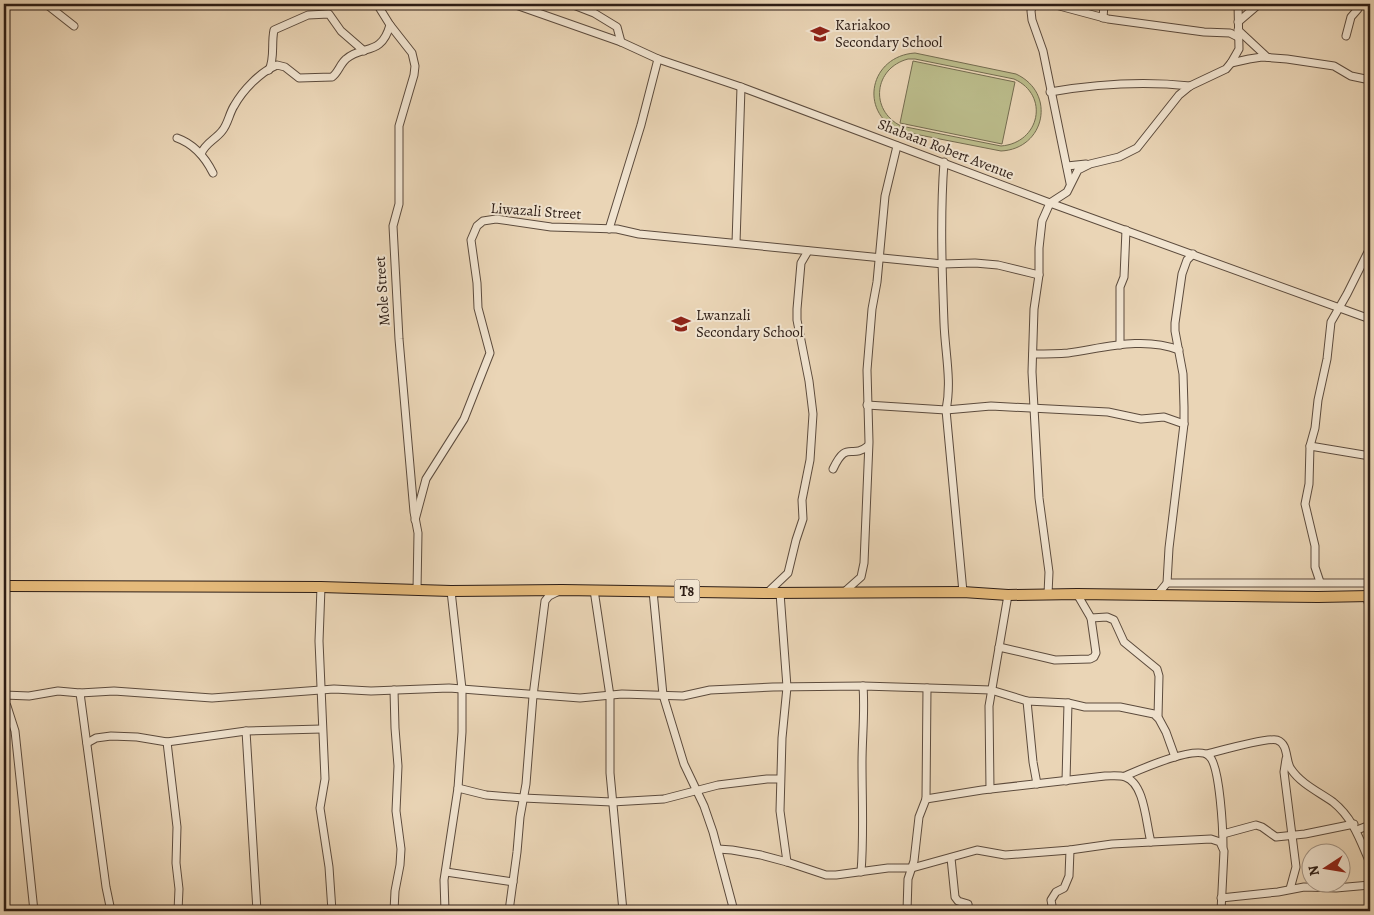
<svg xmlns="http://www.w3.org/2000/svg" width="1374" height="915" viewBox="0 0 1374 915" font-family="Alegreya,serif">
	<style>
		.pitch { fill: #bbbc8b; stroke: #746c50; fill-rule: evenodd }
		.lines { fill: none; stroke-linecap: round; stroke-linejoin: round }
		.minor-casing { stroke: #5c4b3d; stroke-width: 9 }
		.highway-casing { stroke: #2d1d15; stroke-width: 12 }
		.minor { stroke: #f1e4d0; stroke-width: 7 }
		.highway { stroke: #e5ba7b; stroke-width: 10 }
		.labels { text-anchor: middle; dominant-baseline: central; stroke-width: 4; stroke-linejoin: round; paint-order: stroke }
		.shield { fill: #f1e4d0; stroke: #68594d; stroke-width: 1 }
		.shield-label { font-size: 14px; font-weight: bold; fill: #2d1d15 }
		.poi-label { font-size: 15px; fill: #2d1d15; stroke: #f1e4d0; text-anchor: start }
		.street-label { font-size: 15px; fill: #2d1d15; stroke: #f1e4d0 }
	</style>
	<rect width="100%" height="100%" fill="#ead5b6"/>
	<filter id="stains"><feTurbulence type="fractalNoise" baseFrequency=".004" numOctaves="4"/><feColorMatrix values="0 0 0 0 .2 0 0 0 0 .09 0 0 0 0 .02 0 0 0 .5 -.17"/></filter>
	<radialGradient id="worn" r=".72"><stop offset=".6" stop-color="#630" stop-opacity="0"/><stop offset="1" stop-color="#630" stop-opacity=".3"/></radialGradient>
	<g class="pitch">
		<path d="M 915,53 L 1016,74 C 1057,93 1045,149 1001,151 L 899,131 C 858,111 870,56 915,53 ZM 908,59 L 915,59 L 1014,79 C 1050,95 1040,143 1001,146 L 901,126 C 869,110 874,68 908,59 Z"/>
		<polygon points="913,61 1015,82 1002,144 900,123"/>
	</g>
	<g class="lines">
		<g class="minor-casing">
			<g id="minor">
				<polyline points="46,4 74,26"/>
				<polyline points="377,4 390,25 412,53 415,66 414,75 399,126 399,204 393,226 399,339 414,512 418,533 417,590"/>
				<polyline points="513,4 621,42 658,59 741,87 1050,203 1370,319"/>
				<polyline points="571,4 594,13 617,27 621,42"/>
				<polyline points="1033,4 1031,11 1032,20 1043,51 1070,183"/>
				<polyline points="1052,4 1108,19 1204,32 1230,33 1238,37"/>
				<polyline points="1103,18 1104,4"/>
				<polyline points="1238,22 1259,4"/>
				<polyline points="1238,30 1267,57"/>
				<polyline points="1346,36 1351,17 1358,9 1358,4"/>
				<polyline points="1231,63 1249,59 1262,57 1287,59 1334,66 1351,76 1370,80"/>
				<path d="M 269,70 C 275,58 271,44 274,30 L 308,15 L 329,14 L 341,31 L 364,51"/>
				<path d="M 1050,92 C 1096,84 1144,81 1190,86"/>
				<path d="M 177,138 C 194,144 205,157 213,173"/>
				<path d="M 201,154 C 205,143 215,140 222,131 C 228,124 229,114 234,106 C 243,90 260,72 277,65 L 285,67 L 299,78 L 332,77 C 338,73 340,64 346,59 C 363,44 381,57 390,25"/>
				<path d="M 944,162 C 940,216 942,270 944,323 C 945,352 952,381 946,410 L 963,592"/>
				<polyline points="1067,166 1086,164"/>
				<polyline points="609,229 641,125 658,59"/>
				<polyline points="736,243 741,87"/>
				<polyline points="1120,345 1120,287 1124,277 1126,230"/>
				<path d="M 1033,354 C 1044,354 1056,354 1068,353 C 1104,348 1143,336 1179,350"/>
				<polyline points="867,405 946,410 991,406 1108,412 1141,419 1164,417 1184,424"/>
				<polyline points="1310,446 1370,456"/>
				<path d="M 833,469 C 847,439 851,460 868,446"/>
				<polyline points="415,520 426,479 464,419 490,353 478,308 477,283 471,240 477,226 483,221 496,219 551,227 617,229 639,234 943,264 975,263 998,265 1039,275"/>
				<polyline points="1320,582 1315,567 1315,546 1305,504 1309,484 1310,446 1315,428 1318,400 1327,359 1331,322 1347,294 1370,248"/>
				<polyline points="1167,583 1370,583"/>
				<polyline points="321,587 319,641 325,779 320,808 329,867 332,911"/>
				<polyline points="594,590 610,696 610,773 623,911"/>
				<polyline points="653,591 663,695 684,764 704,806 713,832 734,911"/>
				<polyline points="767,593 788,573 796,540 803,519 802,500 810,460 813,414 809,381 797,320 797,309 801,263 808,251"/>
				<polyline points="780,593 787,687 782,738 780,811 787,862"/>
				<polyline points="843,593 861,577 864,563 869,442 867,370 872,309 877,282 885,196 897,146"/>
				<polyline points="1048,594 1049,572 1039,498 1032,372 1034,309 1039,275 1039,248 1042,221 1050,203 1067,192 1078,170 1090,164 1119,157 1137,148 1179,95 1190,86 1226,69 1231,63 1239,49 1238,4"/>
				<polyline points="1158,594 1167,583 1169,548 1184,424 1184,407 1183,374 1175,331 1175,323 1182,274 1187,260 1193,254"/>
				<polyline points="1366,596 1370,608"/>
				<polyline points="1091,618 1107,617 1114,620 1124,642 1157,669 1159,676 1158,717"/>
				<polyline points="999,647 1055,660 1090,659 1094,657 1096,653 1091,618 1077,594"/>
				<polyline points="80,693 106,887 111,911"/>
				<polyline points="4,695 29,696 58,691 80,693 114,691 212,698 334,689 371,691 449,688 580,698 622,694 683,696 710,690 773,687 863,686 961,689 991,690 1027,701 1068,703 1085,707 1120,707 1154,714 1159,719 1166,732 1175,757"/>
				<polyline points="4,701 7,706 15,731 34,911"/>
				<polyline points="1027,701 1033,762 1037,784"/>
				<polyline points="246,731 257,911"/>
				<polyline points="167,742 177,827 176,863 179,889 178,911"/>
				<polyline points="87,743 96,738 111,736 137,737 167,742 246,731 322,729"/>
				<path d="M 1207,754 C 1219,751 1268,737 1277,740 C 1289,744 1285,761 1291,769 C 1301,784 1319,792 1333,802 C 1353,818 1360,840 1370,863"/>
				<polyline points="1286,759 1284,772 1296,867 1290,889"/>
				<path d="M 1125,776 C 1139,770 1197,744 1209,756 C 1220,765 1223,831 1223,847"/>
				<polyline points="1066,781 1068,703"/>
				<polyline points="458,788 486,795 523,798 612,802 664,799 718,785 767,779 780,779"/>
				<polyline points="990,789 989,706 1008,595"/>
				<path d="M 926,799 L 982,790 L 1105,776 C 1112,776 1119,775 1125,777 C 1145,783 1146,825 1151,842"/>
				<polyline points="1357,830 1370,825"/>
				<polyline points="1223,834 1256,825 1262,827 1276,837 1305,834 1354,824"/>
				<polyline points="718,849 732,850 761,855 787,862 826,875 836,875 888,868 912,868 977,850 1005,855 1070,850 1112,844 1211,839 1220,842 1224,851 1221,911"/>
				<polyline points="951,858 955,897 958,901 968,904 969,911"/>
				<polyline points="446,872 513,882"/>
				<path d="M 861,872 C 864,836 862,800 862,763 C 862,737 865,712 863,686"/>
				<polyline points="1221,898 1278,892 1304,887 1336,888 1370,885"/>
				<polyline points="394,911 395,891 400,865 401,849 396,811 398,766 395,728 394,690"/>
				<polyline points="445,911 444,880 458,788 462,732 462,689 451,591"/>
				<polyline points="509,911 517,852 520,817 526,784 533,696 545,601 549,596 559,591"/>
				<polyline points="907,911 908,879 914,861 919,817 926,799 927,688"/>
				<polyline points="1053,911 1051,900 1056,892 1064,888 1069,876 1070,850"/>
			</g>
		</g>
		<g class="highway-casing">
			<polyline id="highway" points="4,586 321,587 451,591 562,590 767,593 963,592 1008,595 1077,594 1318,597 1370,596"/>
		</g>
		<use href="#minor" class="minor"/>
		<use href="#highway" class="highway"/>
	</g>
	<defs>
		<g id="school-bare" transform="scale(1.5)"><path d="M0-5L7-2L0 1L-7-2ZM-4 1L0 2.5L4 1V4Q0 6-4 4Z" fill="#8f2418" stroke="#f1e4d0" stroke-width="2.5" paint-order="stroke"/></g>
	</defs>
	<g fill-rule="evenodd">
		<use href="#school-bare" x="820" y="34"/>
		<use href="#school-bare" x="681" y="324"/>
	</g>
	<g class="labels">
		<rect class="shield" x="674.5" y="579.5" width="25" height="23" rx="4"/>
		<g class="shield-label">
			<text x="687" y="591">T8</text>
		</g>
		<g class="poi-label">
			<text x="835" y="25">Kariakoo<tspan x="835" dy="17">Secondary School</tspan></text>
			<text x="696" y="315">Lwanzali<tspan x="696" dy="17">Secondary School</tspan></text>
		</g>
		<g class="street-label">
			<text transform="translate(946 149) rotate(21)">Shabaan Robert Avenue</text>
			<text transform="translate(536 211) rotate(4)">Liwazali Street</text>
			<text transform="translate(382 291) rotate(-94)">Mole Street</text>
		</g>
	</g>
	<rect width="1374" height="915" fill="none" stroke="#ead5b6" stroke-width="20"/>
	<rect x="5" y="5" width="1364" height="905" fill="none" stroke="#2d1d15" stroke-width="2.5"/>
	<rect x="10" y="10" width="1354" height="895" fill="none" stroke="#2d1d15"/>
	<g transform="translate(1326 868) rotate(258)"><circle r="24" fill="#f1e4d0" stroke="#a39485"/>
	<path d="M0-4L9 19L0 12L-9 19Z" fill="#8f2418"/>
	<text y="-8" font-size="14" font-weight="bold" text-anchor="middle" fill="#2d1d15">N</text>
	</g>
	<rect width="100%" height="100%" filter="url(#stains)"/>
	<rect width="100%" height="100%" fill="url(#worn)"/>
</svg>
